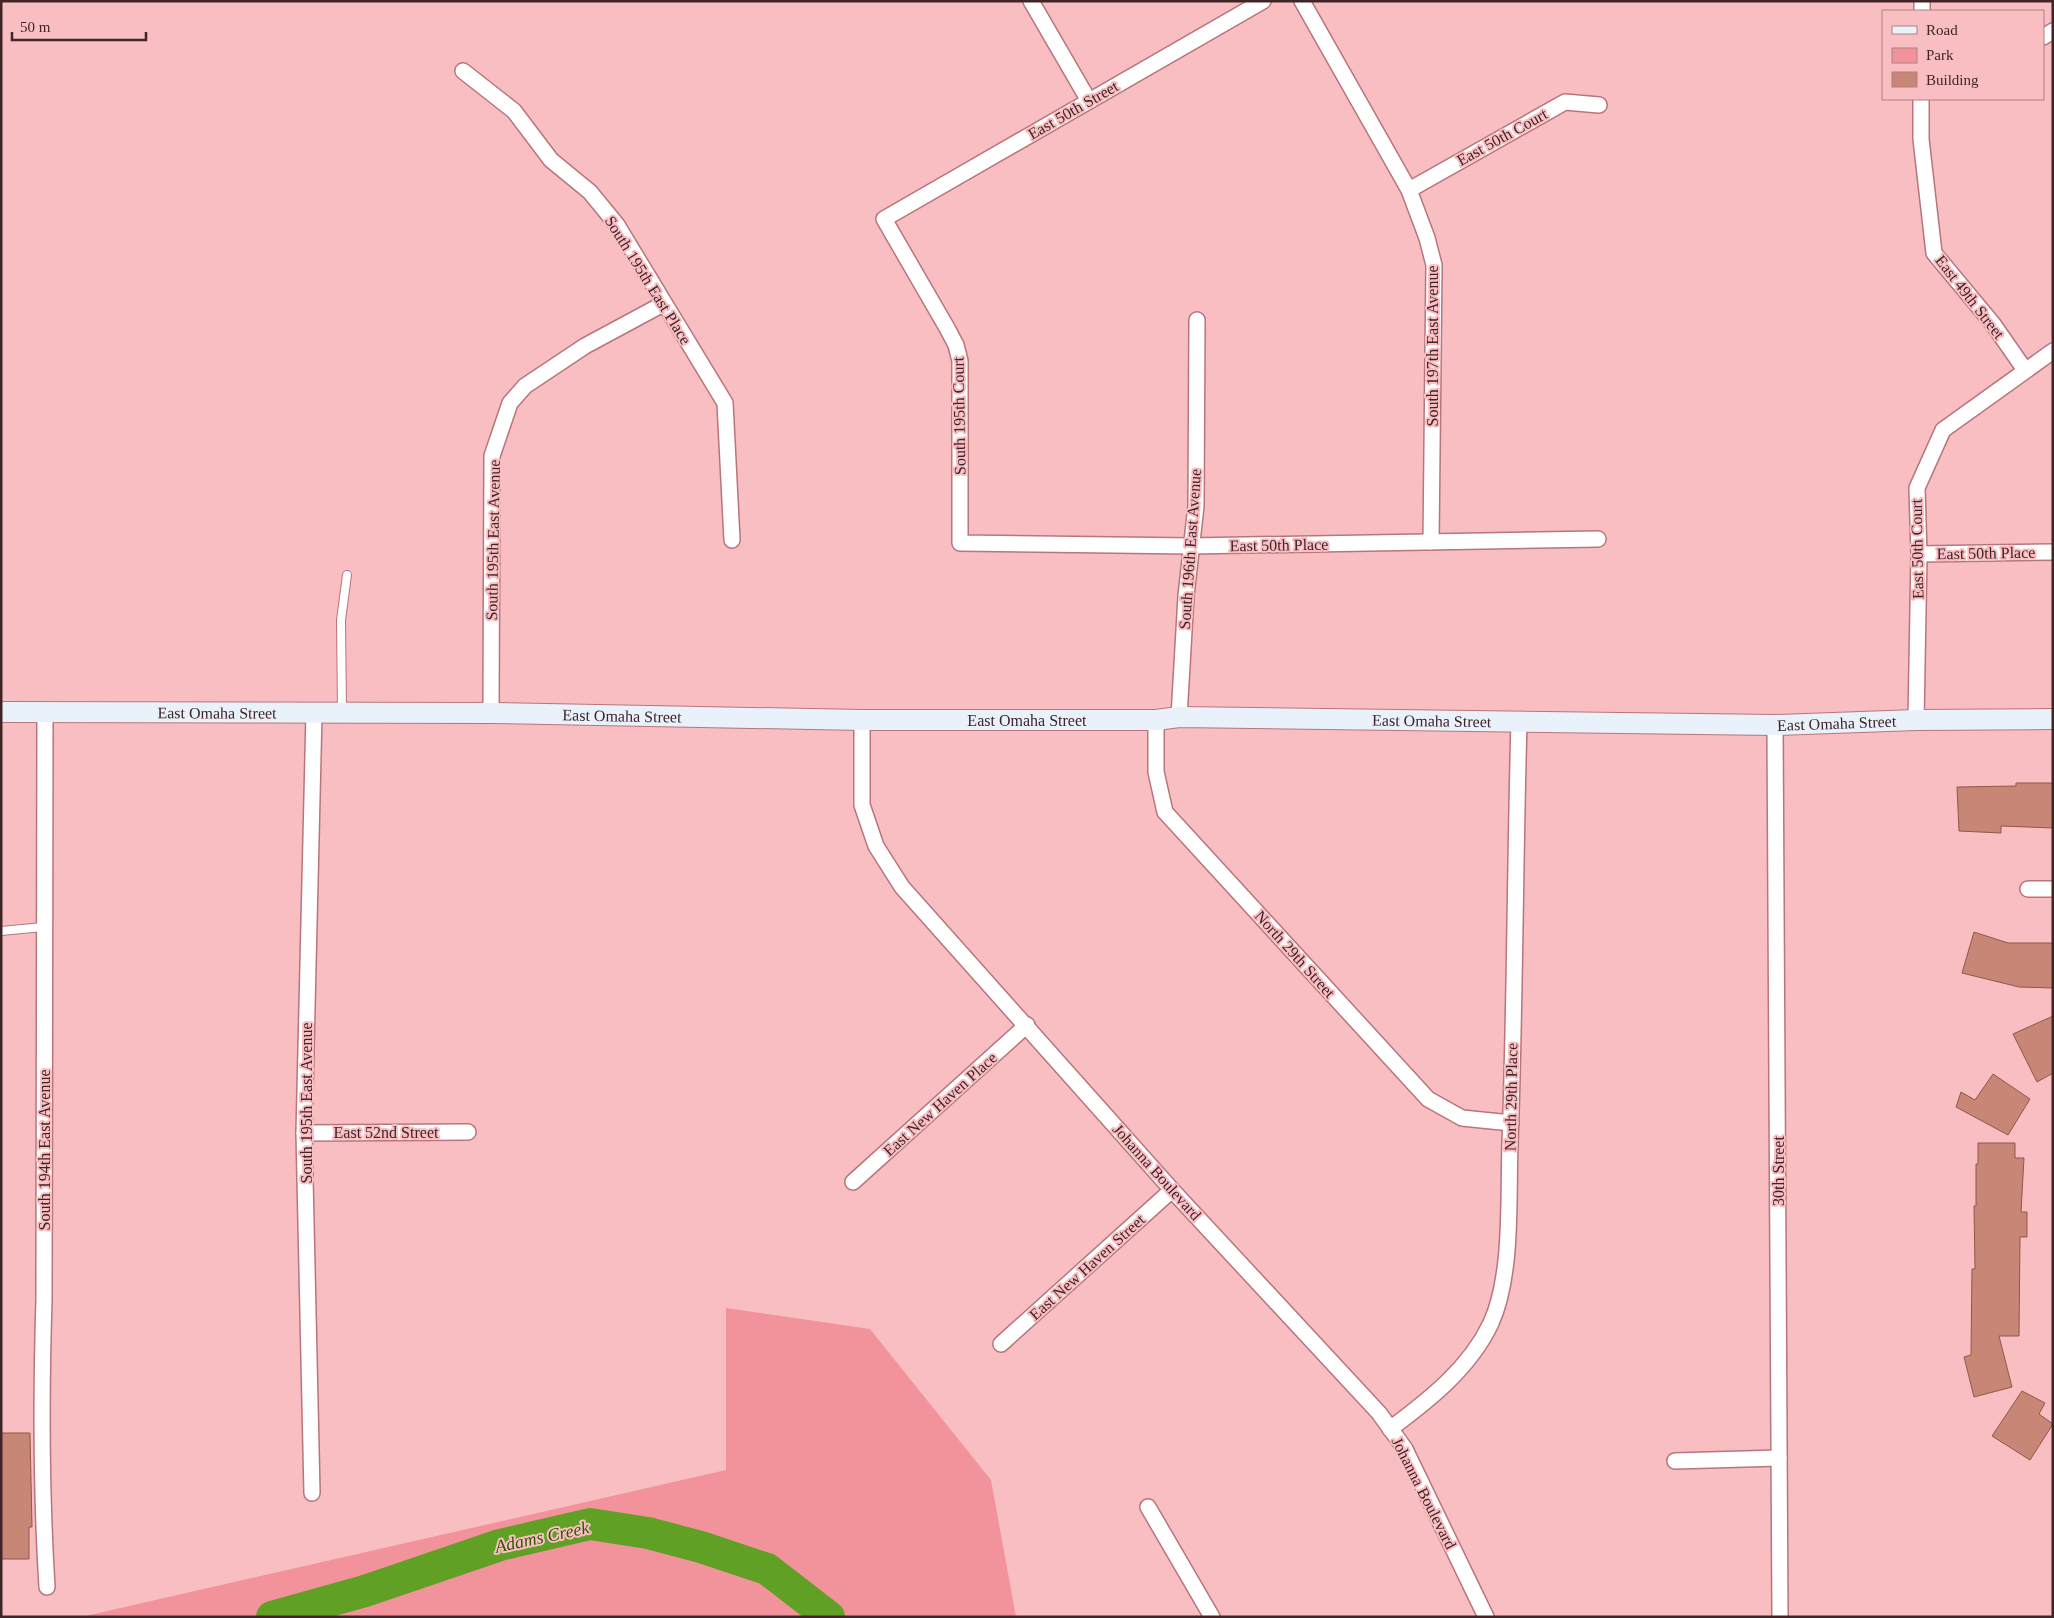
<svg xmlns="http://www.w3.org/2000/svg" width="2054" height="1618" viewBox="0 0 2054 1618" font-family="Georgia,serif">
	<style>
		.green { fill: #f2939c }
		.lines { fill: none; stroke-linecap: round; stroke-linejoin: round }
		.river { stroke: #60a025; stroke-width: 32 }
		.building { fill: #c88676; stroke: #935648 }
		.lane-casing { stroke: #b8757b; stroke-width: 10 }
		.street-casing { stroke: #b8757b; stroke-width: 18 }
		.secondary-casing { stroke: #b8757b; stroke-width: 22 }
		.lane { stroke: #fff; stroke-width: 8 }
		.street { stroke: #fff; stroke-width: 15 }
		.secondary { stroke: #e9f1fb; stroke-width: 20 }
		.labels { text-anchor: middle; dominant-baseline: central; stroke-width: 4; stroke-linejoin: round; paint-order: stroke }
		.street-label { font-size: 16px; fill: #402427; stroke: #f9bec2 }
		.water-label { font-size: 18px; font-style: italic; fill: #2e5600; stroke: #f9bec2 }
	</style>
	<rect width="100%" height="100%" fill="#f9bec2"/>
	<polygon class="green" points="726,1308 870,1329 991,1480 1016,1617 81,1617 726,1470"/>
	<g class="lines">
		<polyline class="river" points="272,1617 365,1591 500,1545 590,1524 648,1533 701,1547 767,1569 829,1617"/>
	</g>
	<g class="building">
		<polygon points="2016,783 2053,783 2053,828 2001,826 2001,833 1959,831 1957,787 2016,786"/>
		<polygon points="1974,932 2008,943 2053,943 2053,988 2019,987 1962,973"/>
		<polygon points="2053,1016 2053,1073 2037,1082 2013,1034"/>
		<polygon points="1993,1074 2030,1099 2008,1135 1956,1107 1961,1092 1975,1100"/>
		<polygon points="1978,1143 2015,1143 2015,1158 2024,1158 2021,1212 2027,1212 2027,1237 2020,1237 2019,1336 1999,1336 2012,1387 1974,1397 1964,1357 1971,1355 1972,1269 1975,1269 1974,1206 1976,1206 1976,1164 1978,1164"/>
		<polygon points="2022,1391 2045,1403 2039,1414 2053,1424 2030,1460 1992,1436"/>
		<polygon points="1,1433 30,1433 32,1527 29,1527 29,1559 1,1559"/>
	</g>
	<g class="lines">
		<g class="lane-casing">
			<g id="lane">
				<polyline points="342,711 341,620 347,575"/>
				<polyline points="1,931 43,927"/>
			</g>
		</g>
		<g class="street-casing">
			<g id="street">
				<polyline points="1031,1 1089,101"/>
				<polyline points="1263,1 884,219 947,328 956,345 960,361 960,543 1191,546 1598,539"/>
				<polyline points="1302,1 1409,190 1427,238 1434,265 1431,542"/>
				<polyline points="1922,11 1922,1"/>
				<polyline points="2043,37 2053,31"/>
				<polyline points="463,71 514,111 551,160 590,192 617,225 725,403 732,540"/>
				<polyline points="1921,99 1921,139 1934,253 1993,324 2025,370"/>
				<polyline points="1409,190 1565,102 1599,105"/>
				<polyline points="1919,554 2053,552"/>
				<path d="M 45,713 L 44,1299 C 41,1395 41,1491 47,1587"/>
				<polyline points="491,713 492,456 510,403 525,386 585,346 663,304"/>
				<polyline points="1179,717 1186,596 1196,506 1197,320"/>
				<polyline points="862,720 862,805 876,846 902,887 1172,1190 1379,1413 1405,1449 1486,1617"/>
				<polyline points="1156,720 1156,772 1165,812 1428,1099 1462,1118 1511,1123"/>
				<polyline points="1916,720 1919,554 1917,488 1943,430 2053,351"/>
				<polyline points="1775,725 1780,1617"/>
				<polyline points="2028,889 2053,889"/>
				<polyline points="304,1133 468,1132"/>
				<polyline points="853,1182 1027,1025"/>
				<polyline points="1001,1344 1172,1190"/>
				<path d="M 1390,1429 C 1429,1400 1470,1368 1491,1323 C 1513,1275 1508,1197 1510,1144 C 1515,1004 1515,863 1519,722"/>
				<polyline points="1675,1461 1779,1458"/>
				<polyline points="312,1493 304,1133 314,713"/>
				<polyline points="1148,1507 1212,1617"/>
			</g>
		</g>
		<g class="secondary-casing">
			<g id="secondary">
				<path id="s1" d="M 1,712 L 491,713 L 862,720 L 1156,720 L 1179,717 L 1775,725 L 1916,720 L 2053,719"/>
			</g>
		</g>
		<use href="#lane" class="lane"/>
		<use href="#street" class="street"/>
		<use href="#secondary" class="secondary"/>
	</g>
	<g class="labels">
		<g class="street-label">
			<text transform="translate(1073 110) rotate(-30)">East 50th Street</text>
			<text transform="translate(1502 137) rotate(-29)">East 50th Court</text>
			<text transform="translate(648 280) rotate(58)">South 195th East Place</text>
			<text transform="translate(1970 297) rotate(52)">East 49th Street</text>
			<text transform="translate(1432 346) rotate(-90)">South 197th East Avenue</text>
			<text transform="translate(959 416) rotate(-91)">South 195th Court</text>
			<text transform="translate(493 540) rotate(-89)">South 195th East Avenue</text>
			<text transform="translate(1279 545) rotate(-1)">East 50th Place</text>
			<text transform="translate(1190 549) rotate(-86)">South 196th East Avenue</text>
			<text transform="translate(1917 549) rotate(-91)">East 50th Court</text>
			<text transform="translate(1986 553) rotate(-1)">East 50th Place</text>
			<text stroke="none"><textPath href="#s1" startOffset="216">East Omaha Street</textPath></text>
			<text stroke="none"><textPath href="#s1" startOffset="621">East Omaha Street</textPath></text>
			<text stroke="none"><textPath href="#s1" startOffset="1026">East Omaha Street</textPath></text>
			<text stroke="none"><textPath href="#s1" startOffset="1431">East Omaha Street</textPath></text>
			<text stroke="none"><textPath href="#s1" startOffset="1836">East Omaha Street</textPath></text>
			<text transform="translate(1295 954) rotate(48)">North 29th Street</text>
			<text transform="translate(1511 1097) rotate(-89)">North 29th Place</text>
			<text transform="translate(306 1103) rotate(-90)">South 195th East Avenue</text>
			<text transform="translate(940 1104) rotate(-42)">East New Haven Place</text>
			<text x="386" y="1132">East 52nd Street</text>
			<text transform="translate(44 1150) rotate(-90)">South 194th East Avenue</text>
			<text transform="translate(1778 1171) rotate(-90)">30th Street</text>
			<text transform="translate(1157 1172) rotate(48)">Johanna Boulevard</text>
			<text transform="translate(1087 1267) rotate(-42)">East New Haven Street</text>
			<text transform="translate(1424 1493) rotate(63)">Johanna Boulevard</text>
		</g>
		<g class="water-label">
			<text transform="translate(542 1537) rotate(-12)">Adams Creek</text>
		</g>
	</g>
	<rect width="2054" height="1618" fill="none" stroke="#402427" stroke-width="5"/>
	<rect x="1882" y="10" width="162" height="90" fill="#f9bec2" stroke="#af8084"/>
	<rect x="1892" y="26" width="25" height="8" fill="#e9f1fb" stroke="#af8084"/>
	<text x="1926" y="35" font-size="15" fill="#402427">Road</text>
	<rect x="1892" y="48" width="25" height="15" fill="#f2939c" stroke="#af8084"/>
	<text x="1926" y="60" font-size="15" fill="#402427">Park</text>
	<rect x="1892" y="72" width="25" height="15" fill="#c88676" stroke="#af8084"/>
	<text x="1926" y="85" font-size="15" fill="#402427">Building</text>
	<path d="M12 32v8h134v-8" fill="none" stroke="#402427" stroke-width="2.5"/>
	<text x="20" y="32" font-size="15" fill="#402427" stroke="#f9bec2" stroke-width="4" paint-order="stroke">50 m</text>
</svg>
